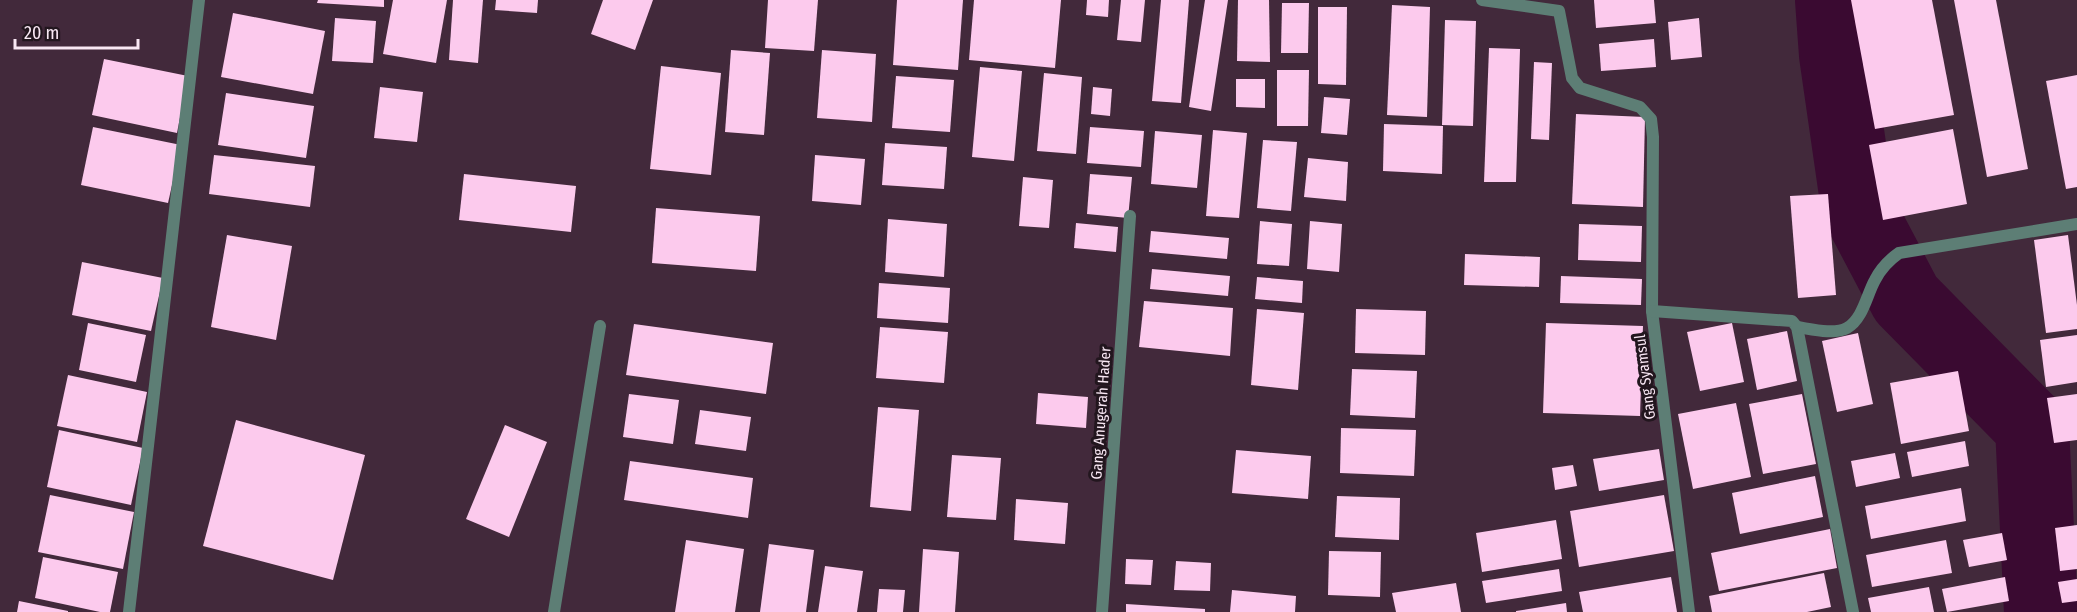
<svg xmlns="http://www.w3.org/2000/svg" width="2077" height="612" viewBox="0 0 2077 612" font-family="'Fira Sans Condensed',sans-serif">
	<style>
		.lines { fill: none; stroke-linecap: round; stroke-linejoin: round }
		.river { stroke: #3a0a31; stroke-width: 74 }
		.building { fill: #fccaed }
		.street { stroke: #5d7e75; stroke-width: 12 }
		.labels { text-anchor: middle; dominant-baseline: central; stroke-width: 6; stroke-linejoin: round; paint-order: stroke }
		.street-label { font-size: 15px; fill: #f9e8f4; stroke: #22161e }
	</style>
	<rect width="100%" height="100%" fill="#42293b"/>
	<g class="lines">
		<polyline class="river" points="1832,0 1836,55 1858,208 1906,299 2032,427 2041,612"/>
	</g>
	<g class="building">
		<polygon points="318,0 384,0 384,7 317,3"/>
		<polygon points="393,0 447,0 436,63 383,54"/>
		<polygon points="453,0 483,0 478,63 449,60"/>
		<polygon points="496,0 538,0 537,13 495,10"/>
		<polygon points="603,0 653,0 635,50 591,34"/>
		<polygon points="768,0 818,0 814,51 765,48"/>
		<polygon points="897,0 963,0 958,70 893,65"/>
		<polygon points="974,0 1061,0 1055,68 969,60"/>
		<polygon points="1087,0 1109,0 1108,17 1086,15"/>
		<polygon points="1121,0 1145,0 1141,42 1117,40"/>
		<polygon points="1161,0 1189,0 1181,103 1152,101"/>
		<polygon points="1205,0 1228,0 1211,111 1189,107"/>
		<polygon points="1238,0 1269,0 1270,62 1237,61"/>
		<polygon points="1594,0 1654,0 1656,23 1596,28"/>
		<polygon points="1851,0 1932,0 1954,115 1875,129"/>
		<polygon points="1954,0 1996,0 2028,169 1987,177"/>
		<polygon points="1282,3 1309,3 1308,53 1281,53"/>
		<polygon points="1392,5 1430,7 1427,117 1387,115"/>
		<polygon points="1318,7 1347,7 1346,85 1318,84"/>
		<polygon points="233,13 325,31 313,94 221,77"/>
		<polygon points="335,18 376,21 373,63 332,61"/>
		<polygon points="1699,18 1702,57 1671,60 1668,22"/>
		<polygon points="1445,20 1476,21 1473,126 1442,125"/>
		<polygon points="1654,39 1656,67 1601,71 1599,44"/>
		<polygon points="1489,48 1520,49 1516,182 1484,182"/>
		<polygon points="731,50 770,53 764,135 725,132"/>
		<polygon points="822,50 876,54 872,122 817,118"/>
		<polygon points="104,59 188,76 177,133 92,115"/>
		<polygon points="1534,62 1552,63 1549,140 1531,139"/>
		<polygon points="661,66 721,73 711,175 650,169"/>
		<polygon points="980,67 1022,71 1014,161 972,157"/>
		<polygon points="1277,70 1309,70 1308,126 1277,126"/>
		<polygon points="1044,73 1082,77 1076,154 1037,151"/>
		<polygon points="2077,75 2077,187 2066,189 2046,81"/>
		<polygon points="896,76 954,80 950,132 892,128"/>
		<polygon points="1236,79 1265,79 1265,108 1236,107"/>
		<polygon points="380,87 423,92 417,142 374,138"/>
		<polygon points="1093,87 1112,89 1110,116 1091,114"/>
		<polygon points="226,93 314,106 306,158 218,145"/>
		<polygon points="1324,97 1350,99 1347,135 1321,133"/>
		<polygon points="1576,114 1645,117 1643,207 1572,204"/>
		<polygon points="1384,124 1443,126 1442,174 1383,171"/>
		<polygon points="93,127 181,145 168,203 81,185"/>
		<polygon points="1090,127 1144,131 1141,167 1087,163"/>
		<polygon points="1953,129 1967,204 1883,220 1869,145"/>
		<polygon points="1213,130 1247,133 1239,218 1206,216"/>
		<polygon points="1155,131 1202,135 1197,188 1151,184"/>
		<polygon points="1263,140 1297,142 1291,211 1257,208"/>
		<polygon points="885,143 947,147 944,189 882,185"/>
		<polygon points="214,155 315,166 310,207 209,194"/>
		<polygon points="815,155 865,159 861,205 812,201"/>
		<polygon points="1308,158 1348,162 1346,201 1304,197"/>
		<polygon points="464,174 576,186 571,232 459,220"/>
		<polygon points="1090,174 1132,177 1128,218 1087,214"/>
		<polygon points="1023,177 1053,180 1049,228 1019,226"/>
		<polygon points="1828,194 1836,295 1798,298 1790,196"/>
		<polygon points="656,208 760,216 756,271 652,263"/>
		<polygon points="888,219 947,224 944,277 885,272"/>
		<polygon points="1260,221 1292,224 1289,266 1257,264"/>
		<polygon points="1310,221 1342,224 1339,272 1307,269"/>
		<polygon points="1076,223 1118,227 1116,252 1074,248"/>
		<polygon points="1579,224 1642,226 1641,262 1578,260"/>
		<polygon points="1151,231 1229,238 1227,259 1149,252"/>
		<polygon points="227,235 292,246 276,340 211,327"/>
		<polygon points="2068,235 2077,305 2077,329 2046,333 2034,240"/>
		<polygon points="1465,254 1540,257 1539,287 1464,285"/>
		<polygon points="82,262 163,278 151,331 72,315"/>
		<polygon points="1152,269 1230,276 1228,296 1150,289"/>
		<polygon points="1561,276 1642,279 1641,305 1560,303"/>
		<polygon points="1257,277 1303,281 1302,303 1255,299"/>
		<polygon points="879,283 950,288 948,323 877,318"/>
		<polygon points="1144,301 1233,308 1230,356 1139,347"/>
		<polygon points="1257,309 1304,313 1298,390 1251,385"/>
		<polygon points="1356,309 1426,311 1425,355 1355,353"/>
		<polygon points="88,323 146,335 136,382 79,370"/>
		<polygon points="1546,323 1643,326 1640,416 1543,413"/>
		<polygon points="1732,323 1744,382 1700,391 1687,332"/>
		<polygon points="634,324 773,343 766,394 626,375"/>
		<polygon points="880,327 948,332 944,383 876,378"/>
		<polygon points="1787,331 1797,381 1757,390 1747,339"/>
		<polygon points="1858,333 1873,404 1837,412 1822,341"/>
		<polygon points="2077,335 2077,382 2046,387 2040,340"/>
		<polygon points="1352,369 1417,371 1415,418 1350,415"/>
		<polygon points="1958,371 1969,431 1901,444 1890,383"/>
		<polygon points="68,375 147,392 137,442 57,426"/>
		<polygon points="1038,393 1088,397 1086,428 1036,424"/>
		<polygon points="629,394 679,400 673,444 623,437"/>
		<polygon points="1802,394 1816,464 1763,474 1749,404"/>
		<polygon points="2077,394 2077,440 2054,443 2047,398"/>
		<polygon points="1736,403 1751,477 1693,489 1678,414"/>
		<polygon points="878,407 919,410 911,511 870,507"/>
		<polygon points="700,410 751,417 746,451 695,444"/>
		<polygon points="236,420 365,455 333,580 203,546"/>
		<polygon points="505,425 547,442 509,537 466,519"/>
		<polygon points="1341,428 1416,430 1414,476 1340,473"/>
		<polygon points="59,430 143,448 131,505 47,487"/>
		<polygon points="1965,441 1969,466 1912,477 1907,452"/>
		<polygon points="1659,449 1664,480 1599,491 1593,459"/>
		<polygon points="1236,450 1311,456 1308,499 1232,493"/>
		<polygon points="1895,453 1900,478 1856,487 1851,461"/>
		<polygon points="952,455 1001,458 996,520 947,517"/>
		<polygon points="630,461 753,478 748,518 624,500"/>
		<polygon points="1573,465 1577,486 1555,490 1552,468"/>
		<polygon points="1815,476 1823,517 1740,534 1732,493"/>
		<polygon points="1961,488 1966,521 1871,539 1865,506"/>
		<polygon points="50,495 134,512 123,569 38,552"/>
		<polygon points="1664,495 1674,551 1579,567 1570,511"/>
		<polygon points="1337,496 1400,498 1399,540 1335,537"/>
		<polygon points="1016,499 1068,503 1065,544 1014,540"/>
		<polygon points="1556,520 1562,559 1482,572 1476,533"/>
		<polygon points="2077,525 2077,569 2060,571 2055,528"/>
		<polygon points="1830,529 1837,568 1719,591 1711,553"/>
		<polygon points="2002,533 2007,560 1969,567 1963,540"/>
		<polygon points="686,540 744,549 735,612 675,612"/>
		<polygon points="1946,540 1952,573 1872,587 1866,555"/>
		<polygon points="769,544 814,550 806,612 760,612"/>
		<polygon points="923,549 959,552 955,612 919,612"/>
		<polygon points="1329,551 1381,552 1380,597 1328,595"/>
		<polygon points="43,557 118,572 110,612 100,612 35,598"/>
		<polygon points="1126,559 1153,560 1151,585 1125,584"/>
		<polygon points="1176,561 1211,563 1210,591 1174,590"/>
		<polygon points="825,566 863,571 857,612 818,612"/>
		<polygon points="1559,569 1562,591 1486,603 1482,581"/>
		<polygon points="1824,573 1831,607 1807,612 1712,612 1709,596"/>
		<polygon points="1671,577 1677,612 1583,612 1579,592"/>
		<polygon points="2005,577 2009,601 1947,612 1942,589"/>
		<polygon points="2077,579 2077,601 2062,603 2058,582"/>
		<polygon points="1456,583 1461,612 1396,612 1392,593"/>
		<polygon points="1929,587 1934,612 1871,612 1868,598"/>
		<polygon points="879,589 905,590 903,612 877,612"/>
		<polygon points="1232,590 1296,596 1295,612 1230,612"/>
		<polygon points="19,601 68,611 68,612 17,612"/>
		<polygon points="1566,603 1567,612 1516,612 1516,611"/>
		<polygon points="1126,604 1205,609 1205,612 1126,612"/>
	</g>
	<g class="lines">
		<g class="street">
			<polyline points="1482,0 1559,11 1572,78 1580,88 1640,107 1651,119 1653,137 1652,311 1689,612"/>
			<polyline points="1652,311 1792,321 1797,327 1853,612"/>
			<path d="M 1797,327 C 1811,329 1834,335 1847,328 C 1863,319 1867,294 1875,280 C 1881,268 1889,260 1899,253 L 2077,224"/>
			<polyline points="129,612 199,0"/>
			<polyline points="554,612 600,326"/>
			<polyline points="1102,612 1130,216"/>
		</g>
	</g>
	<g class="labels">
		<g class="street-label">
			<text transform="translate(1645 377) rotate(-97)">Gang Syamsul</text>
			<text transform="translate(1101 413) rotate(-86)">Gang Anugerah Hader</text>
		</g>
	</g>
	<path d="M15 39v9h123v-9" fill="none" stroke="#f9e8f4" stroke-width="3"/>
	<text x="24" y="39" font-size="18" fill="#f9e8f4" stroke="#22161e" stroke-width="4.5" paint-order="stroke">20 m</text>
</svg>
